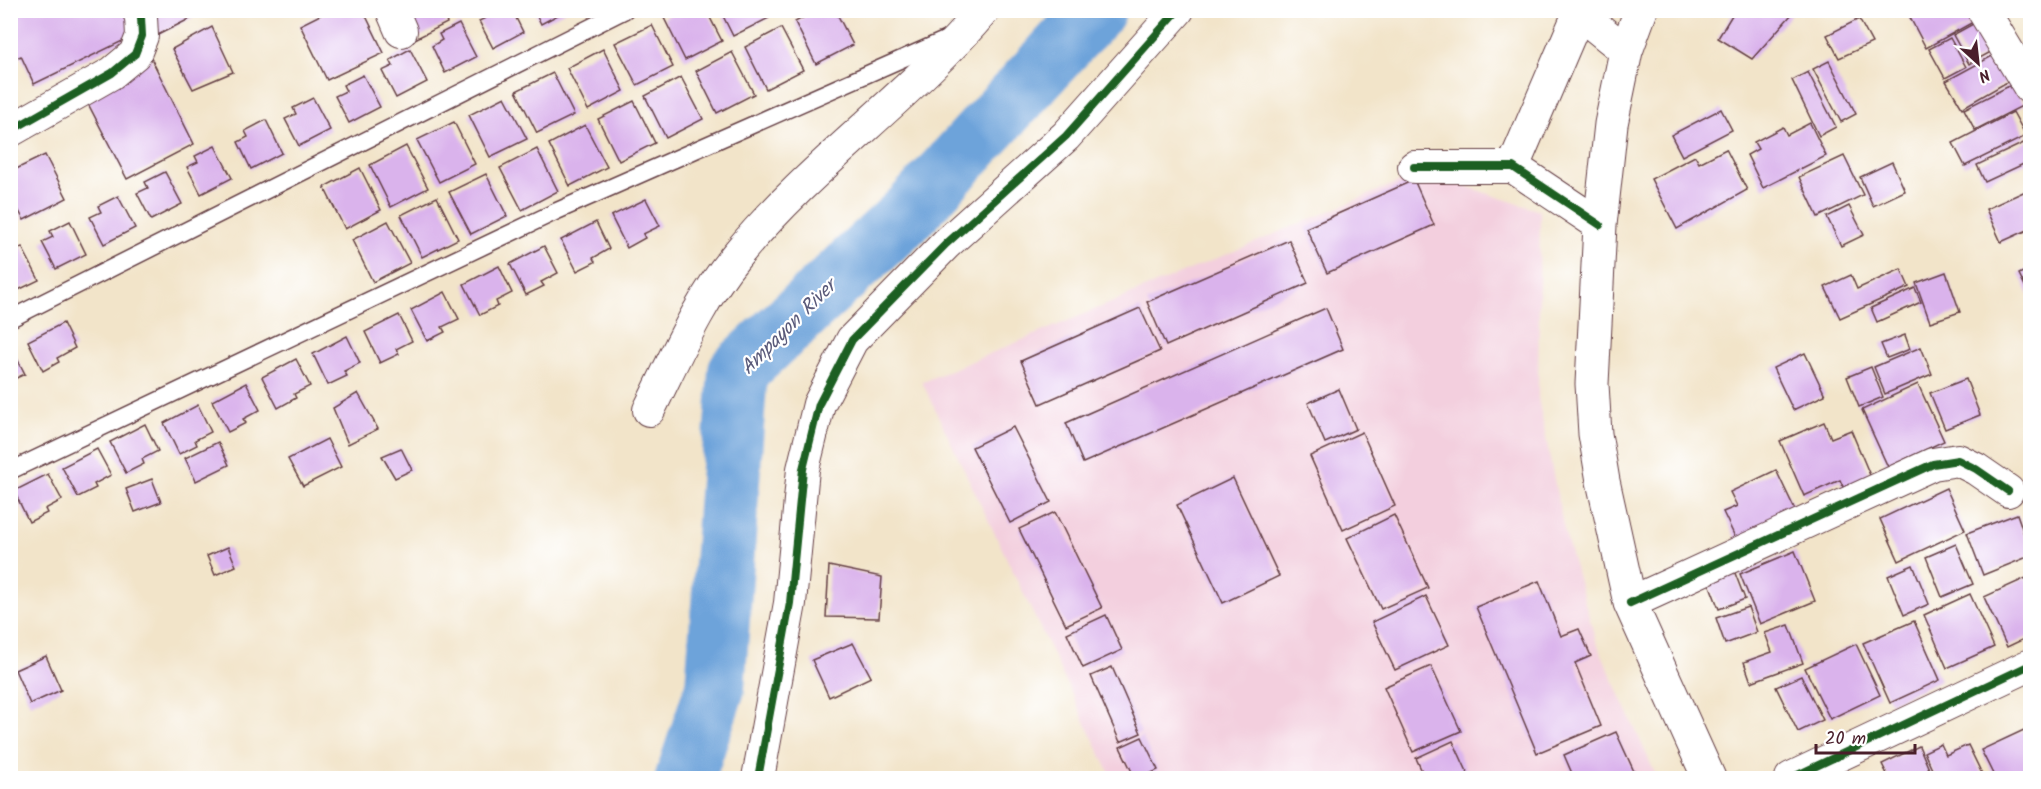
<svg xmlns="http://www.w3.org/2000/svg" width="2041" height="789" viewBox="0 0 2041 789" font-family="Kalam,sans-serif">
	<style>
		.built { fill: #f3cfde }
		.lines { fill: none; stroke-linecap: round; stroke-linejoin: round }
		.river { stroke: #6da3da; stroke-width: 60 }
		.building { fill: #dab3ec }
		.service-casing { stroke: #633d43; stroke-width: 19 }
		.minor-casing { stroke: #633d43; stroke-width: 34 }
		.trunk-casing { stroke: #633d43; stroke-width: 35 }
		.service { stroke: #fff; stroke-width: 16 }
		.minor { stroke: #fff; stroke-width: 32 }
		.trunk { stroke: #fff; stroke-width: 33 }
		.cycleway-casing { stroke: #fff; stroke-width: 11 }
		.cycleway { stroke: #1b5e20; stroke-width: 8 }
		.labels { text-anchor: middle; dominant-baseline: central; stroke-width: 4.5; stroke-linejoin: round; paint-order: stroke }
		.water-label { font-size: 20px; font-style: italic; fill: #5a5a7a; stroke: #fff }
	</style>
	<rect width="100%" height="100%" fill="#fff"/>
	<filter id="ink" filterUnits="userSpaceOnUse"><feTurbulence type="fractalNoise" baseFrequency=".0167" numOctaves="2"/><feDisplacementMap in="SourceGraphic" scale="12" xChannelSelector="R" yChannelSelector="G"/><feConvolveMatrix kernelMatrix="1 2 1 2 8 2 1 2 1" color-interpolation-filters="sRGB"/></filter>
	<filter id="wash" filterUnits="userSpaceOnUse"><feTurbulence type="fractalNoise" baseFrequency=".008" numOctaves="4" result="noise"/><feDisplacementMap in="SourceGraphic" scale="24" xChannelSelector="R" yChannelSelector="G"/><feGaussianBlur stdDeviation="1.35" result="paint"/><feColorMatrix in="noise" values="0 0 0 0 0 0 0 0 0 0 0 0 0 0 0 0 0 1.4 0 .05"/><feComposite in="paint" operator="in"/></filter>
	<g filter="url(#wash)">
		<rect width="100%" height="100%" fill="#f2e4c9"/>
		<polygon class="built" points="1423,172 1540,211 1538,398 1564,530 1596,641 1657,778 1112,778 922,382"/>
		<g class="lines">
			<polyline class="river" points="685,778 715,688 738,371 911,211 1096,10"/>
		</g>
		<g id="blocks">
			<g class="building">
				<polygon points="10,10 126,10 137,34 34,84 21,56 10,61"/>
				<polygon points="146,10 207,10 156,36"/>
				<polygon points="330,10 363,10 384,53 327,80 300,25"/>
				<polygon points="395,10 441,10 447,23 411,41"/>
				<polygon points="487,10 512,10 523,32 493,48 479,21 490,16"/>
				<polygon points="534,10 567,10 541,24"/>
				<polygon points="678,10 706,10 722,41 685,60 664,18"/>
				<polygon points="720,10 765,10 769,18 733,36"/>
				<polygon points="817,10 835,10 853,45 816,64 795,22"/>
				<polygon points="1735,10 1788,10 1792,14 1752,59 1718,38"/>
				<polygon points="1906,10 1969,10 1975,21 1926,48"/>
				<polygon points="1859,19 1872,43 1839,58 1827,35"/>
				<polygon points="1982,19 1998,48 1969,64 1953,35"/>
				<polygon points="459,24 476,57 445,73 432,46 442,40 439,34"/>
				<polygon points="652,25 673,67 637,85 615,43"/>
				<polygon points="212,27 233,72 193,89 172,49"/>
				<polygon points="781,28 803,70 766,89 745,47"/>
				<polygon points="1950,38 1966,67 1945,78 1929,49"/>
				<polygon points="410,49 427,82 396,98 382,71 393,66 390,60"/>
				<polygon points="603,49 624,91 588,110 567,68"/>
				<polygon points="732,52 754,94 717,113 696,71"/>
				<polygon points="1994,55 2009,81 1962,108 1946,81"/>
				<polygon points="150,56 194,144 127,179 82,92"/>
				<polygon points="1829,61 1856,114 1841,122 1813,69"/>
				<polygon points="1808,72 1836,127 1819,136 1792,80"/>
				<polygon points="553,73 574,115 537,133 516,91"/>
				<polygon points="363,75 380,107 349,123 335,96 346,91 343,85"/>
				<polygon points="681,77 703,119 666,138 645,96"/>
				<polygon points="2013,84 2024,105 1975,130 1964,109"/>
				<polygon points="505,97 527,139 490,157 469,115"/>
				<polygon points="313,98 330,130 299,146 285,119 296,114 293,108"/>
				<polygon points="634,101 655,143 619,161 598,119"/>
				<polygon points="1721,109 1732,130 1682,156 1671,135"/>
				<polygon points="2013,112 2026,136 1965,166 1953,143"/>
				<polygon points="266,120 282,153 251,169 238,142 248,137 245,131"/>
				<polygon points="454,122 475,164 439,182 417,140"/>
				<polygon points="1810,123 1826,156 1763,188 1747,155 1758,149 1754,142 1783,127 1787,135"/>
				<polygon points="585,125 607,167 570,186 549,144"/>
				<polygon points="2030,140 2030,161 1985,182 1977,165"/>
				<polygon points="215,146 232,178 201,194 187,167 198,162 195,156"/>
				<polygon points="406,146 428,188 391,207 370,165"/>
				<polygon points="537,149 558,191 522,210 500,168"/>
				<polygon points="1726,149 1747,190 1677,229 1651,179 1695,156 1699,163"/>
				<polygon points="45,155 67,198 24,220 10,195 10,172"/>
				<polygon points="1844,156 1863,195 1818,217 1799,177"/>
				<polygon points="1892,162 1905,191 1873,206 1860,177"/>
				<polygon points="360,168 381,210 345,229 324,187"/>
				<polygon points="165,172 182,204 151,220 137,193 148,188 145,182"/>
				<polygon points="486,174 507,216 471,234 449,192"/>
				<polygon points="1414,180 1434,225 1327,273 1306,228"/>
				<polygon points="2030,189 2030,229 2001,242 1986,209"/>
				<polygon points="118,196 135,228 104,244 90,217 101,212 98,206"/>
				<polygon points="437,197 458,239 422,257 401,215"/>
				<polygon points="646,199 660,226 643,234 645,238 627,248 611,216"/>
				<polygon points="1849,206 1864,235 1841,246 1827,217"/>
				<polygon points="70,221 86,254 56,269 42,242 53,237 50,231"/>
				<polygon points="388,221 410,263 373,282 352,240"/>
				<polygon points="596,222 609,249 593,258 595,262 577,271 561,240"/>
				<polygon points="1289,240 1308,283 1166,346 1147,302"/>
				<polygon points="544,246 558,273 541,282 544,286 526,295 510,264"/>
				<polygon points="22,247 39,280 10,294 10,253"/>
				<polygon points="499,266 512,293 496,301 498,306 480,315 464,284"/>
				<polygon points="2030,268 2030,296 2019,274"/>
				<polygon points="1901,269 1909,287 1840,318 1825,287 1851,275 1857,289"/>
				<polygon points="1946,272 1960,312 1930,322 1916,283"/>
				<polygon points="1915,288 1921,302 1877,322 1871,308"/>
				<polygon points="445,292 459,319 442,327 445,332 427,341 411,310"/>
				<polygon points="1140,308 1160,351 1040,404 1021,361"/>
				<polygon points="1326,308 1343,349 1083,463 1066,423"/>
				<polygon points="399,315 412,341 396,349 399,354 380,363 365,332"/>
				<polygon points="63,323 75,348 57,358 59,362 43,371 28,341"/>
				<polygon points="1905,335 1910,349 1887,358 1881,344"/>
				<polygon points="347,336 360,363 344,371 347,376 328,385 313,354"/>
				<polygon points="1921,347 1932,374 1885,394 1874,367"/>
				<polygon points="12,349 25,374 10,381 10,350"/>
				<polygon points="1805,353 1825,395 1793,410 1773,368"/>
				<polygon points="296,359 310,386 294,394 296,398 278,408 262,377"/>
				<polygon points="1871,367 1883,397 1859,407 1847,377"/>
				<polygon points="1966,379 1980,415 1945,429 1930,393"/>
				<polygon points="246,383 260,410 243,419 246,423 228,432 212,401"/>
				<polygon points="1918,384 1944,441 1888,467 1862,410"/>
				<polygon points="1339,389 1356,429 1325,443 1308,403"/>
				<polygon points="358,393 378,429 348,444 333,408"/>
				<polygon points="198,405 211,432 195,440 197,445 179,454 164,423"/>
				<polygon points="1824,422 1831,438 1851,430 1872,480 1845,491 1840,480 1804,496 1780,441"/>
				<polygon points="145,424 158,451 142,459 144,464 126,473 110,442"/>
				<polygon points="1013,427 1051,502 1010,523 972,447"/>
				<polygon points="1362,432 1395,506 1343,530 1310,456"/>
				<polygon points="327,439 341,467 303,486 288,459"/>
				<polygon points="218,442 229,465 196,481 185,458"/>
				<polygon points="401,448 412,470 395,478 382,456"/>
				<polygon points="97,449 111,475 94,484 96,488 78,497 62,467"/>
				<polygon points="1776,470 1796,512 1737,541 1723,512 1737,506 1730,492"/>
				<polygon points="48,474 62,500 45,509 47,513 29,522 14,491"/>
				<polygon points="1233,478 1279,576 1223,603 1177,505"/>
				<polygon points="152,479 161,502 135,512 126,489"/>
				<polygon points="1946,488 1965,530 1899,561 1880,519"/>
				<polygon points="1055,512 1102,608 1066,625 1019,529"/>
				<polygon points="2017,514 2030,551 2030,556 1983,575 1967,533"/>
				<polygon points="1394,515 1428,588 1381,609 1347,538"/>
				<polygon points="1956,544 1973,584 1942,597 1926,557"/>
				<polygon points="228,547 236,566 215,575 207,556"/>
				<polygon points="1795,551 1815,601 1760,624 1740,574"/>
				<polygon points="1913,565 1929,604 1904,615 1888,576"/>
				<polygon points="829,566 882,577 879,618 826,617"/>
				<polygon points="1733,568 1745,599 1719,609 1707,578"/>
				<polygon points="2026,578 2030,588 2030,636 2007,647 1984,597"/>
				<polygon points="1539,581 1561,636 1579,629 1591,656 1575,663 1601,726 1537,753 1476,607"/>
				<polygon points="1970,594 1994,647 1947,668 1924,615"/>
				<polygon points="1426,596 1449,645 1395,670 1372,622"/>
				<polygon points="1748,607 1757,632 1725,644 1716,618"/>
				<polygon points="1106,615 1122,650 1083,668 1067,633"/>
				<polygon points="1914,621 1940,680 1890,703 1863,643"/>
				<polygon points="1789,625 1803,663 1751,682 1744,662 1772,652 1765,633"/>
				<polygon points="853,643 871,677 829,697 812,660"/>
				<polygon points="1856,644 1880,695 1830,719 1805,668"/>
				<polygon points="46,656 61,690 30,704 15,670"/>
				<polygon points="1431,666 1461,731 1413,752 1384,687"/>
				<polygon points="1112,667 1141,733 1120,742 1091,676"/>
				<polygon points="1801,676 1823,720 1798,732 1776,687"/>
				<polygon points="2026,729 2030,738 2030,775 2026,778 1995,778 1981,750"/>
				<polygon points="1616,732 1637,778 1574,778 1564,755"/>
				<polygon points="1142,737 1158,770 1141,778 1135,778 1120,747"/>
				<polygon points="1453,741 1470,778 1425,778 1416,758"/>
				<polygon points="1941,744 1946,755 1968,745 1984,778 1936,778 1924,752"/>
				<polygon points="1919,746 1932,776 1927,778 1889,778 1882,764"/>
			</g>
		</g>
	</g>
	<g filter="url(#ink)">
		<use href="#blocks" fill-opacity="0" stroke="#633d43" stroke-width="1.5"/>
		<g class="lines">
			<g class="service-casing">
				<g id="service">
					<polyline points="10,319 625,10"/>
					<polyline points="10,471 557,211 947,39"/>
				</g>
			</g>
			<g class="minor-casing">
				<g id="minor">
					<polyline points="392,10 401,31"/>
					<polyline points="1575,10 1626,51"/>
					<polyline points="1983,10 2030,88"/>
					<polyline points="10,131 112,73 135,54 142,36 141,17 138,10"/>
					<polyline points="1414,167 1513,167 1600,225"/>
					<polyline points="1513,167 1579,13"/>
					<path d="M 649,410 C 674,360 700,299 736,256 C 810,165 908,99 984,10"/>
					<polyline points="1630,603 1933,464 1958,460 1976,469 2008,491"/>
					<polyline points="758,778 790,603 803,469 819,404 852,340 946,244 1066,136 1178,10"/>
					<polyline points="1791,778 2030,665"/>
				</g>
			</g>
			<g class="trunk-casing">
				<polyline id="trunk" points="1641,10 1626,51 1611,124 1600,225 1592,384 1595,434 1603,481 1630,603 1709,778"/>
			</g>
			<use href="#service" class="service"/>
			<use href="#minor" class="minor"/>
			<use href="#trunk" class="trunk"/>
			<g class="cycleway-casing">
				<g id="cycleway">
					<polyline points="10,131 112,73 135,54 142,36 141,17 138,10"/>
					<polyline points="1414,167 1513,167 1600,225"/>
					<polyline points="1630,603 1933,464 1958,460 1976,469 2008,491"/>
					<polyline points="758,778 790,603 803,469 819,404 852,340 946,244 1066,136 1178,10"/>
					<polyline points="1791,778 2030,665"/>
				</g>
			</g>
			<use href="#cycleway" class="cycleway"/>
		</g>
	</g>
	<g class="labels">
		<g class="water-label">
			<text transform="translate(789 328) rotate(-45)">Ampayon River</text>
		</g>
	</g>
	<rect width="2041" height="789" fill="none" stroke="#fff" stroke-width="36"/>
	<g transform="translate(1978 63) rotate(153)" stroke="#ffffff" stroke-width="4.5" paint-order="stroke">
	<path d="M0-4.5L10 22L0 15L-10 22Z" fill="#4a1f2b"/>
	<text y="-9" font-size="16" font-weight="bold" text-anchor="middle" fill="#4a1f2b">N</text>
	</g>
	<path d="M1816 744v9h99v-9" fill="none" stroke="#4a1f2b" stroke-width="3"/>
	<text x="1825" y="744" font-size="18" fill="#4a1f2b" stroke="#ffffff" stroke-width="4.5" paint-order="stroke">20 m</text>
</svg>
